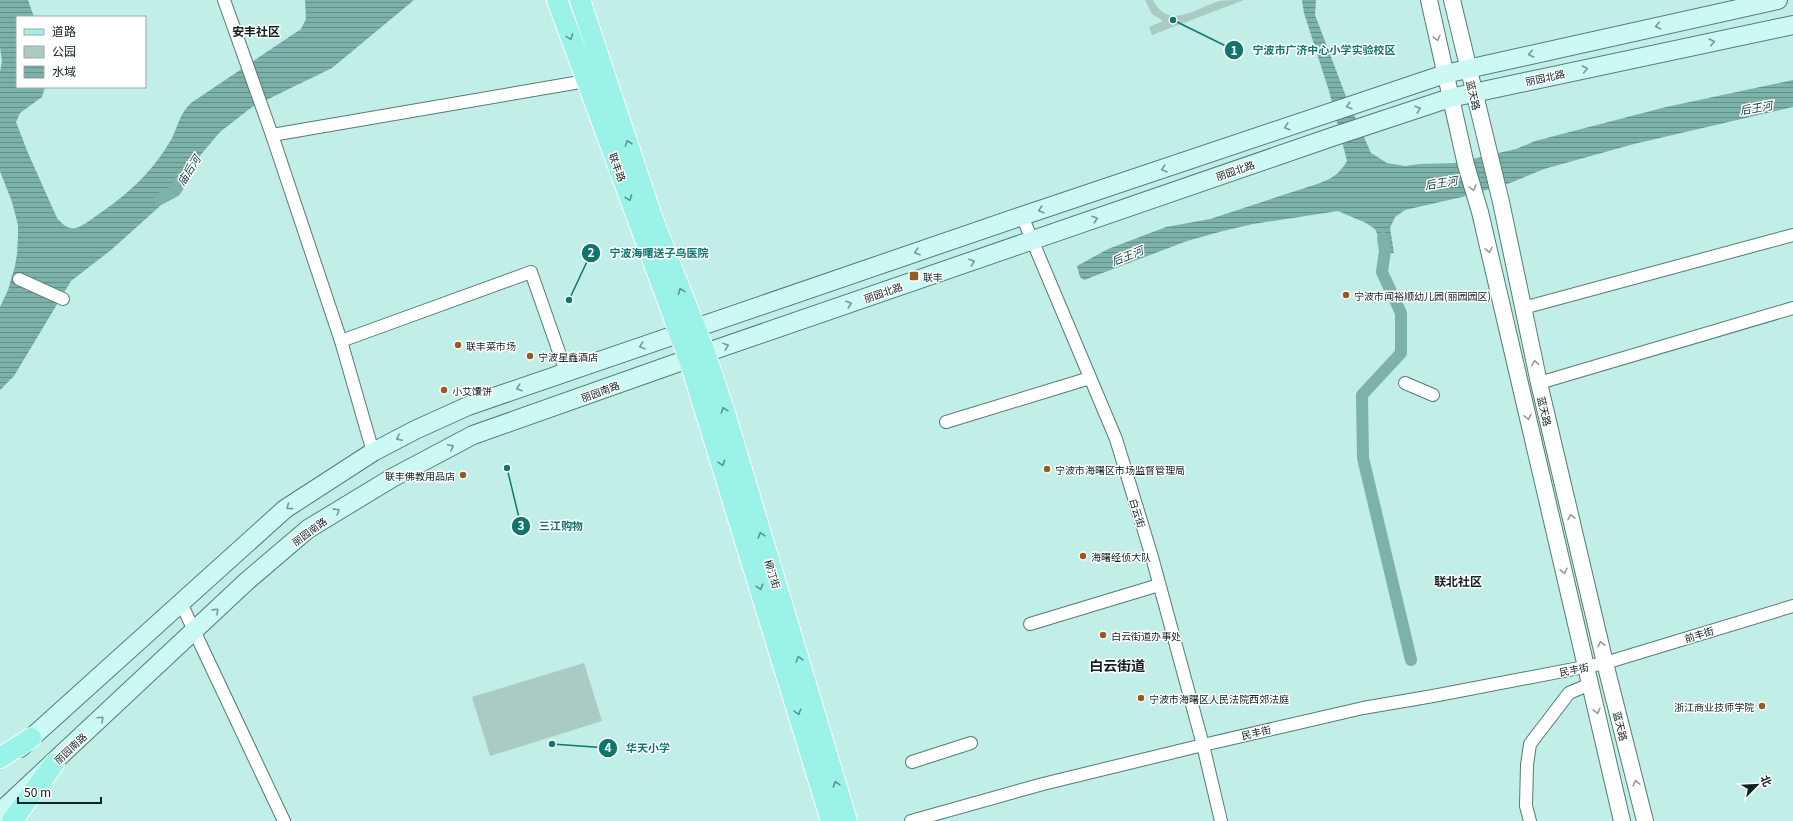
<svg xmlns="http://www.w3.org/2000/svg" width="1793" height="821" viewBox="0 0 1793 821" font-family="Georgia,'Noto Sans SC',serif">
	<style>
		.green { fill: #aacac4 }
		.water { fill: url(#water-rules) }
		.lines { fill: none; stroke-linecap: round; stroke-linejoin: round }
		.canal { stroke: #7db2aa; stroke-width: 12 }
		.minor-casing { stroke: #537c75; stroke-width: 14 }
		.tertiary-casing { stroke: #537c75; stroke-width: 18 }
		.secondary-casing { stroke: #537c75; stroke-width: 20 }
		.primary-casing { stroke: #fff; stroke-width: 22 }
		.minor { stroke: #fff; stroke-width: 12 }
		.tertiary { stroke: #fff; stroke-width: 16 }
		.secondary { stroke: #ccf9f3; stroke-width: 18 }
		.primary { stroke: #9af2e8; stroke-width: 20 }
		.oneway { stroke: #789894 }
		.oneway2 { stroke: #5c948e }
		.oneway3 { stroke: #949c9b }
		.poi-dot { fill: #985a20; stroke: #fff; stroke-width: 1.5 }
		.labels { text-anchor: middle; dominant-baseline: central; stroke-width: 3; stroke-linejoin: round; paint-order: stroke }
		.street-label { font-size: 10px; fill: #112220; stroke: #fff }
		.poi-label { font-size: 10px; fill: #112220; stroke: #fff; text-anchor: start }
		.water-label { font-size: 11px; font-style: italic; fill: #13433d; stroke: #fff }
		.quarter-label { font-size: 12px; font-weight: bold; fill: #112220; stroke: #fff }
		.district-label { font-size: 14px; font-weight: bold; fill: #112220; stroke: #fff }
		.leader { fill: none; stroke: #0f766e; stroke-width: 1.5 }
		.callout-dot { fill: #0f766e; stroke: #fff; stroke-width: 1.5 }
		.mark-label { font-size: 12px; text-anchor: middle; font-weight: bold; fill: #fff }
		.callout-label { font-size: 11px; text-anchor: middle; font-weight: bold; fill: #0f766e; stroke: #fff; stroke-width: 3; stroke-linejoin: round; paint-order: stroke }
	</style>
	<defs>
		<pattern id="water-rules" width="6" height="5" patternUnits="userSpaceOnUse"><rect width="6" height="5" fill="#7db2aa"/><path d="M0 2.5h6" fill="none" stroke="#65908a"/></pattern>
	</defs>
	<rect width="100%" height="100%" fill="#c1eee6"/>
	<g class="green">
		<path d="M 1145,0 L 1153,0 C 1168,31 1197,8 1219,1 C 1226,0 1236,0 1244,0 L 1152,35 L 1149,27 L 1163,21 L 1152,14 Z"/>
		<polygon points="584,663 602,721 490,756 472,697"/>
	</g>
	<g class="water">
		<path d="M 0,0 L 28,0 L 34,17 L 17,17 L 17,87 L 45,87 L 42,97 L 20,113 L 16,122 L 28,153 L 57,218 C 72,236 80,227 96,216 C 127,195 153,172 172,138 C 178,126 180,113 191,103 L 301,29 L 306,19 L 305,0 L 414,0 L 332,68 L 252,107 L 220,132 L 198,158 L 184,179 L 159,207 L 111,250 L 71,281 L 14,376 L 0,390 L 0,307 L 8,290 L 15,266 L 17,254 L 18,236 L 18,225 L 12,202 L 0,171 L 0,72 L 2,61 L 0,47 Z"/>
		<path d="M 1302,0 L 1316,0 L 1315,15 L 1347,99 L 1371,153 L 1387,163 L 1405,166 L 1420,164 L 1455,163 L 1516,149 L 1535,141 L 1666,107 L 1793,80 L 1793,107 L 1634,144 L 1544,169 L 1510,183 L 1462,197 L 1405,210 L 1395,217 L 1390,228 L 1394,253 L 1380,253 L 1381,243 L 1375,229 L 1366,223 L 1338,211 L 1253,224 L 1223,231 L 1187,241 L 1084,280 L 1080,277 L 1077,266 L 1108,249 L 1166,227 L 1210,219 L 1320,183 C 1333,178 1340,173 1347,161 L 1329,91 L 1304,13 Z"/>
	</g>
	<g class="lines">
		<g class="canal">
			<polyline points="160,199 175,191 187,172"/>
			<polyline points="1383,238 1385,251 1382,272 1401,313 1401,353 1362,395 1363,458 1411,660"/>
		</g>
		<g class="minor-casing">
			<g id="minor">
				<polyline points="224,0 272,135 341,341 373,452"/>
				<polyline points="272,135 586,81"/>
				<polyline points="1022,216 1116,439 1152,557 1203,745 1221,821"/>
				<polyline points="19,279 63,299"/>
				<polyline points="1523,308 1793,235"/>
				<polyline points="341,341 531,272 566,372"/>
				<polyline points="1405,383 1433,395"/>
				<polyline points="1539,383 1793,308"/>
				<polyline points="946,422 1090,378"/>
				<polyline points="181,603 284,821"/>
				<polyline points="1030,624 1159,585"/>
				<polyline points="912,762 971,743"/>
				<polyline points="911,821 1043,784 1203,745 1363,708 1433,696 1605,663 1793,606"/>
				<polyline points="1530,821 1526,806 1527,765 1530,744 1569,693 1590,684"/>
			</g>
		</g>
		<g class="tertiary-casing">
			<g id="tertiary">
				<polyline points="1429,0 1466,165 1480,212 1622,821"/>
				<polyline points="1452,0 1501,202 1539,383 1605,663 1645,821"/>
			</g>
		</g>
		<g class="secondary-casing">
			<g id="secondary">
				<polyline points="20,748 285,509 373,452 415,430 468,406 1022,216 1445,74 1778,0"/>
				<polyline points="0,812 247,581 308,529 392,478 473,435 705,353 1332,137 1450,98 1793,25"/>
			</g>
		</g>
		<g class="primary-casing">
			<g id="primary">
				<polyline points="557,0 689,359 831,821"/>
				<polyline points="580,0 652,217 705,353 725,413 847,821"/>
				<polyline points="0,758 31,738"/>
				<polyline points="12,821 54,764"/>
			</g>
		</g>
		<use href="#minor" class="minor"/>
		<use href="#tertiary" class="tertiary"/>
		<use href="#secondary" class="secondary"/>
		<use href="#primary" class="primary"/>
	</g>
	<defs><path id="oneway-chevron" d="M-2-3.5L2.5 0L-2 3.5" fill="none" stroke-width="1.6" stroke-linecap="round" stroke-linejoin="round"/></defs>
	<g class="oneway">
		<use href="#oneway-chevron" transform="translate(1658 26) rotate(168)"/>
		<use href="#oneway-chevron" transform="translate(1712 42) rotate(-12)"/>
		<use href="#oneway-chevron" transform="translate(1531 54) rotate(168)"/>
		<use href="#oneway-chevron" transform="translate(1585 69) rotate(-12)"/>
		<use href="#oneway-chevron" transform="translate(1349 106) rotate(162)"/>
		<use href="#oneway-chevron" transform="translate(1418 109) rotate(-19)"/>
		<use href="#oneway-chevron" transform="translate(1287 127) rotate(161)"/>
		<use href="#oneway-chevron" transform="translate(1164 169) rotate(161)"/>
		<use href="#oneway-chevron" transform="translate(1041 210) rotate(161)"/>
		<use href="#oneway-chevron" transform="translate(1095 219) rotate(-19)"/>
		<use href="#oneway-chevron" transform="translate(917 252) rotate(161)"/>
		<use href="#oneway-chevron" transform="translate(972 262) rotate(-19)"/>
		<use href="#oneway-chevron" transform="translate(849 304) rotate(-19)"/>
		<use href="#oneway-chevron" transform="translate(642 346) rotate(161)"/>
		<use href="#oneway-chevron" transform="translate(726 346) rotate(-19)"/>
		<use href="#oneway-chevron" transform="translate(519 388) rotate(161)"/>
		<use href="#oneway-chevron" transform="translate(399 438) rotate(153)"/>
		<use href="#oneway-chevron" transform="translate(451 447) rotate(-27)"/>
		<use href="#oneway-chevron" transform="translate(289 507) rotate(144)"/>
		<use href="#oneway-chevron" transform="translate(337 511) rotate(-32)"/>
		<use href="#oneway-chevron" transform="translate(216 611) rotate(-44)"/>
		<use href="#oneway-chevron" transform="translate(101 719) rotate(-43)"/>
	</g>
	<g class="oneway2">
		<use href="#oneway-chevron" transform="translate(570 37) rotate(70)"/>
		<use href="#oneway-chevron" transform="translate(628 143) rotate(-109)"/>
		<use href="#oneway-chevron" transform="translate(629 198) rotate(70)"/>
		<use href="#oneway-chevron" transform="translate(681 291) rotate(-111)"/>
		<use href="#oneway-chevron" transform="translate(724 410) rotate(-108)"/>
		<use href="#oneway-chevron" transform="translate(722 463) rotate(72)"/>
		<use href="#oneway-chevron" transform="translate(761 535) rotate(-107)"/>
		<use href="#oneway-chevron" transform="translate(760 587) rotate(73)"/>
		<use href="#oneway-chevron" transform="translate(799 659) rotate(-107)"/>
		<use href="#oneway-chevron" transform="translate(798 712) rotate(73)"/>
		<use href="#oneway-chevron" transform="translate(836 784) rotate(-107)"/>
	</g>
	<g class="oneway3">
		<use href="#oneway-chevron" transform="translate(1437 38) rotate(77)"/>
		<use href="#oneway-chevron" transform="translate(1473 188) rotate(74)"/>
		<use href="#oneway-chevron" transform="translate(1489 250) rotate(77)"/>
		<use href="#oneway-chevron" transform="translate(1535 363) rotate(-101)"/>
		<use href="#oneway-chevron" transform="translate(1528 417) rotate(77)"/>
		<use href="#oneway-chevron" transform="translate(1571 517) rotate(-103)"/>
		<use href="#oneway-chevron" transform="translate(1564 571) rotate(77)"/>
		<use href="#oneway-chevron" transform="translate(1601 644) rotate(-103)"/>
		<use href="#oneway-chevron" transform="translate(1597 711) rotate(77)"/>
		<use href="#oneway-chevron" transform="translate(1636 783) rotate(-104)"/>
	</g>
	<g class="poi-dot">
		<rect x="909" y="271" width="10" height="10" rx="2"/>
		<circle cx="1346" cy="295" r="4"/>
		<circle cx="458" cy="345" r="4"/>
		<circle cx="530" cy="356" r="4"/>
		<circle cx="444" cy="390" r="4"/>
		<circle cx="1047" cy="469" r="4"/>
		<circle cx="463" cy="475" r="4"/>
		<circle cx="1083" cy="556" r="4"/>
		<circle cx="1103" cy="635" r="4"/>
		<circle cx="1141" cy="698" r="4"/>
		<circle cx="1762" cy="706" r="4"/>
	</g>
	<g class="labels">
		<g class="street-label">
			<text transform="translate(1545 77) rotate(-12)">丽园北路</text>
			<text transform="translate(1474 95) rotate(77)">蓝天路</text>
			<text transform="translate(618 167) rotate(70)">联丰路</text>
			<text transform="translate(1235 170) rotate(-19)">丽园北路</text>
			<text transform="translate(883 292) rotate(-19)">丽园北路</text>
			<text transform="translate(600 391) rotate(-20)">丽园南路</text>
			<text transform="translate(1545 411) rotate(77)">蓝天路</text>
			<text transform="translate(1138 513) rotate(73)">白云街</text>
			<text transform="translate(309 531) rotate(-36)">丽园南路</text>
			<text transform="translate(773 574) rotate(73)">柳汀街</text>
			<text transform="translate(1699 634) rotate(-17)">前丰街</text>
			<text transform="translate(1574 669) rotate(-11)">民丰街</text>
			<text transform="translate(1621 726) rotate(76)">蓝天路</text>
			<text transform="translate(1256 732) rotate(-13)">民丰街</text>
			<text transform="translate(70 748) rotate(-43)">丽园南路</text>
		</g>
		<g class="poi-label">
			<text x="923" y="276">联丰</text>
			<text x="1354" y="295">宁波市闻裕顺幼儿园(丽园园区)</text>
			<text x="466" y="345">联丰菜市场</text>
			<text x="538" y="356">宁波星鑫酒店</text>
			<text x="452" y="390">小艾馕饼</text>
			<text x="1055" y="469">宁波市海曙区市场监督管理局</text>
			<text x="455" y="475" text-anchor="end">联丰佛教用品店</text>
			<text x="1091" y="556">海曙经侦大队</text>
			<text x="1111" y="635">白云街道办事处</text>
			<text x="1149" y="698">宁波市海曙区人民法院西郊法庭</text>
			<text x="1754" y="706" text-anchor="end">浙江商业技师学院</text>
		</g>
		<g class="water-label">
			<text transform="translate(1756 107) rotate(-10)">后王河</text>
			<text transform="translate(188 170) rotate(-58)">庙后河</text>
			<text transform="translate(1441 182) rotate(-9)">后王河</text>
			<text transform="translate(1127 255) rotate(-22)">后王河</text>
		</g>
		<g class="quarter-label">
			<text x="256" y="30">安丰社区</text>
			<text x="1458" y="580">联北社区</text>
		</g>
		<g class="district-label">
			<text x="1117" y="665">白云街道</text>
		</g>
	</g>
	<path class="leader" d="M1173 20L1234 50M569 300L591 253M507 468L521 526M552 744L608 748"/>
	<g class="callout-dot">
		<circle cx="1173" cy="20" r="4"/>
		<circle cx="569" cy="300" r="4"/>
		<circle cx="507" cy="468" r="4"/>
		<circle cx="552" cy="744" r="4"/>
		<circle cx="1234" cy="50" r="10"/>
		<circle cx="591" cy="253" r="10"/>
		<circle cx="521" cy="526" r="10"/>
		<circle cx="608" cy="748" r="10"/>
	</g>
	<g class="mark-label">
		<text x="1234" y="55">1</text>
		<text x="591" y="257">2</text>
		<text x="521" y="530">3</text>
		<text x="608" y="752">4</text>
	</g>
	<g class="callout-label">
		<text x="1324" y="54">宁波市广济中心小学实验校区</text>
		<text x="659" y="257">宁波海曙送子鸟医院</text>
		<text x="561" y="530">三江购物</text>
		<text x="648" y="752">华天小学</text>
	</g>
	<rect x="16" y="16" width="130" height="72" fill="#ffffff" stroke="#a0a7a6"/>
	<rect x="24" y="29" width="20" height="6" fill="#9af2e8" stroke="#a0a7a6"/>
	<text x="52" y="36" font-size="12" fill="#112220">道路</text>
	<rect x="24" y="46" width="20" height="12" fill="#aacac4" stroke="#a0a7a6"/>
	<text x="52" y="56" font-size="12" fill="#112220">公园</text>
	<rect x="24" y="66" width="20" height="12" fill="url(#water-rules)" stroke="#a0a7a6"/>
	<text x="52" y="76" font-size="12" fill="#112220">水域</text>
	<g transform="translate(1757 785) rotate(66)" stroke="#ffffff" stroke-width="3" paint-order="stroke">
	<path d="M0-3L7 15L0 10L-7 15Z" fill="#112220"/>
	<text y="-6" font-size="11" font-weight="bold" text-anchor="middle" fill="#112220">北</text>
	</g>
	<path d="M18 797v6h83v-6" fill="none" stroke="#112220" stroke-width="2"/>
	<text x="24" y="797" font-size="12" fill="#112220" stroke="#ffffff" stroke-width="3" paint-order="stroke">50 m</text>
</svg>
